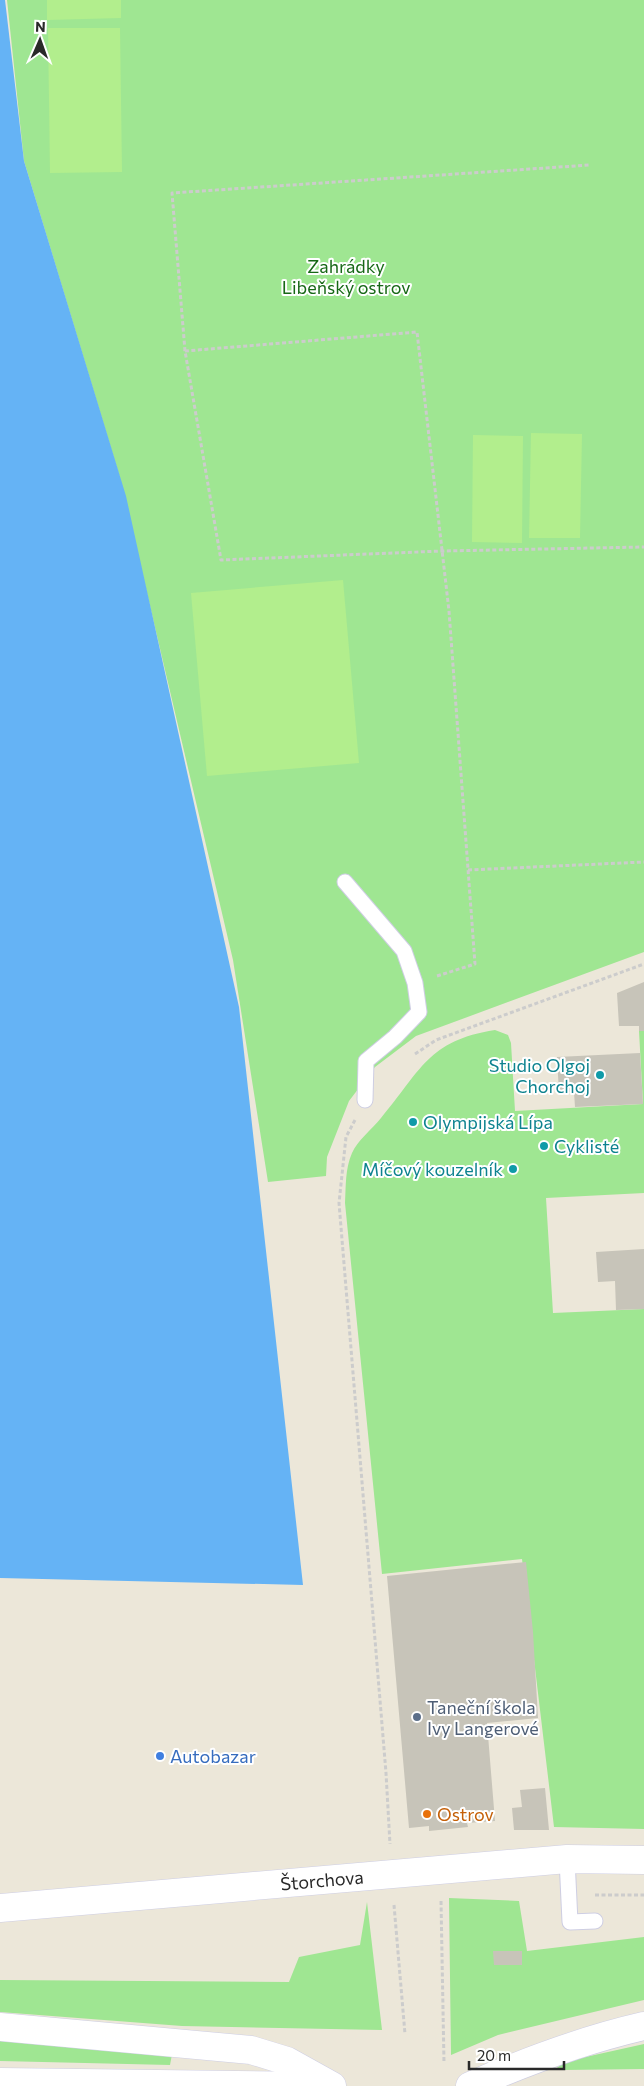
<svg xmlns="http://www.w3.org/2000/svg" width="644" height="2086" viewBox="0 0 644 2086" font-family="Commissioner,sans-serif">
	<style>
		.green { fill: #9fe692 }
		.pitch { fill: #b2ee8d }
		.water { fill: #65b3f5 }
		.building { fill: #c7c4b9 }
		.lines { fill: none; stroke-linecap: round; stroke-linejoin: round }
		.service-casing { stroke: #cecee3; stroke-width: 17 }
		.minor-casing { stroke: #cecee3; stroke-width: 29 }
		.secondary-casing { stroke: #cecee3; stroke-width: 29 }
		.path { stroke: #ccc; stroke-width: 3; stroke-dasharray: 4 2.5; stroke-linecap: butt }
		.service { stroke: #fff; stroke-width: 15 }
		.minor { stroke: #fff; stroke-width: 28 }
		.secondary { stroke: #fff; stroke-width: 28 }
		.culture-dot { fill: #0f9aa8; stroke: #fff; stroke-width: 2 }
		.service-dot { fill: #5c6f8a; stroke: #fff; stroke-width: 2 }
		.shop-dot { fill: #3f7fe0; stroke: #fff; stroke-width: 2 }
		.food-dot { fill: #e8710a; stroke: #fff; stroke-width: 2 }
		.labels { text-anchor: middle; dominant-baseline: central; stroke-width: 4; stroke-linejoin: round; paint-order: stroke }
		.park-label { font-size: 18px; fill: #176816; stroke: #fff }
		.culture-label { font-size: 18px; fill: #0d838f; stroke: #fff; text-anchor: end }
		.service-label { font-size: 18px; fill: #4e5e75; stroke: #fff; text-anchor: start }
		.shop-label { font-size: 18px; fill: #366cbe; stroke: #fff; text-anchor: start }
		.food-label { font-size: 18px; fill: #c56008; stroke: #fff; text-anchor: start }
		.street-label { font-size: 18px; fill: #292929; stroke: #fff }
	</style>
	<rect width="100%" height="100%" fill="#ece7d9"/>
	<g class="green">
		<polygon points="7,0 644,0 644,952 416,1036 375,1067 349,1101 327,1157 326,1176 268,1182 233,960 120,478 24,161"/>
		<path d="M 495,1030 L 508,1035 L 511,1043 L 515,1111 L 643,1104 L 639,1031 L 644,1031 L 644,1193 L 546,1198 L 553,1313 L 644,1309 L 644,1829 L 554,1827 L 522,1559 L 382,1574 L 345,1203 C 346,1186 345,1169 352,1153 C 357,1141 372,1129 381,1118 C 420,1072 428,1040 495,1030 Z"/>
		<polygon points="449,1898 519,1901 527,1951 644,1937 644,2000 498,2035 451,2055"/>
		<polygon points="367,1902 382,2030 182,2026 0,2012 0,1980 289,1982 299,1957 360,1945"/>
		<polygon points="0,2038 173,2049 170,2065 0,2061"/>
		<polygon points="644,2044 644,2069 563,2070 557,2068 563,2062"/>
	</g>
	<g class="pitch">
		<polygon points="47,0 121,0 121,18 47,20"/>
		<polygon points="48,28 120,28 122,172 50,173"/>
		<polygon points="531,433 582,434 580,538 529,538"/>
		<polygon points="473,435 523,436 522,543 472,542"/>
		<polygon points="343,580 359,763 207,776 191,593"/>
	</g>
	<polygon class="water" points="0,0 5,0 24,161 126,496 239,1007 303,1585 0,1578"/>
	<g class="building">
		<polygon points="644,982 644,1031 639,1031 639,1026 619,1026 617,993"/>
		<polygon points="640,1053 643,1104 575,1107 574,1092 559,1093 557,1057"/>
		<polygon points="644,1249 644,1309 616,1310 615,1281 598,1282 596,1252"/>
		<polygon points="526,1562 533,1632 538,1718 487,1723 495,1821 467,1823 468,1827 429,1831 429,1826 409,1828 387,1576"/>
		<polygon points="545,1788 549,1830 514,1830 512,1808 522,1807 520,1790"/>
		<polygon points="493,1951 522,1951 522,1965 494,1965"/>
	</g>
	<g class="lines">
		<g class="service-casing">
			<g id="service">
				<polyline points="345,882 404,951 415,983 419,1012 395,1037 366,1061 365,1100"/>
				<polyline points="567,1859 570,1922 595,1921"/>
			</g>
		</g>
		<g class="minor-casing">
			<polyline id="minor" points="0,1908 567,1859 644,1860"/>
		</g>
		<g class="secondary-casing">
			<g id="secondary">
				<polyline points="0,2027 251,2050 287,2061 332,2086"/>
				<polyline points="0,2082 317,2086"/>
				<path d="M 470,2086 C 527,2061 583,2040 644,2026"/>
			</g>
		</g>
		<g class="path">
			<polyline points="185,351 172,193 590,165"/>
			<polyline points="468,870 644,862"/>
			<polyline points="437,976 475,964 449,611 417,332 185,351 221,560 442,551 644,547"/>
			<polyline points="415,1054 436,1040 644,964"/>
			<polyline points="355,1120 346,1137 339,1203 386,1773 390,1844"/>
			<polyline points="595,1895 644,1895"/>
			<polyline points="441,1901 444,2063"/>
			<polyline points="394,1905 405,2034"/>
		</g>
		<use href="#service" class="service"/>
		<use href="#minor" class="minor"/>
		<use href="#secondary" class="secondary"/>
	</g>
	<g class="culture-dot">
		<circle cx="600" cy="1075" r="5"/>
		<circle cx="413" cy="1122" r="5"/>
		<circle cx="544" cy="1146" r="5"/>
		<circle cx="513" cy="1169" r="5"/>
	</g>
	<circle class="service-dot" cx="417" cy="1717" r="5"/>
	<circle class="shop-dot" cx="160" cy="1756" r="5"/>
	<circle class="food-dot" cx="427" cy="1814" r="5"/>
	<g class="labels">
		<g class="park-label">
			<text x="346" y="266">Zahrádky<tspan x="346" dy="21">Libeňský ostrov</tspan></text>
		</g>
		<g class="culture-label">
			<text x="590" y="1065">Studio Olgoj<tspan x="590" dy="21">Chorchoj</tspan></text>
			<text x="423" y="1122" text-anchor="start">Olympijská Lípa</text>
			<text x="554" y="1146" text-anchor="start">Cyklisté</text>
			<text x="503" y="1169">Míčový kouzelník</text>
		</g>
		<g class="service-label">
			<text x="427" y="1707">Taneční škola<tspan x="427" dy="21">Ivy Langerové</tspan></text>
		</g>
		<g class="shop-label">
			<text x="170" y="1756">Autobazar</text>
		</g>
		<g class="food-label">
			<text x="437" y="1814">Ostrov</text>
		</g>
		<g class="street-label">
			<text transform="translate(322 1880) rotate(-5)">Štorchova</text>
		</g>
	</g>
	<g transform="translate(40 40) rotate(2)" stroke="#ffffff" stroke-width="4" paint-order="stroke">
	<path d="M0-4L9 19L0 12L-9 19Z" fill="#292929"/>
	<text y="-8" font-size="14" font-weight="bold" text-anchor="middle" fill="#292929">N</text>
	</g>
	<path d="M469 2061v8h95v-8" fill="none" stroke="#292929" stroke-width="2.5"/>
	<text x="477" y="2061" font-size="15" fill="#292929" stroke="#ffffff" stroke-width="4" paint-order="stroke">20 m</text>
</svg>
